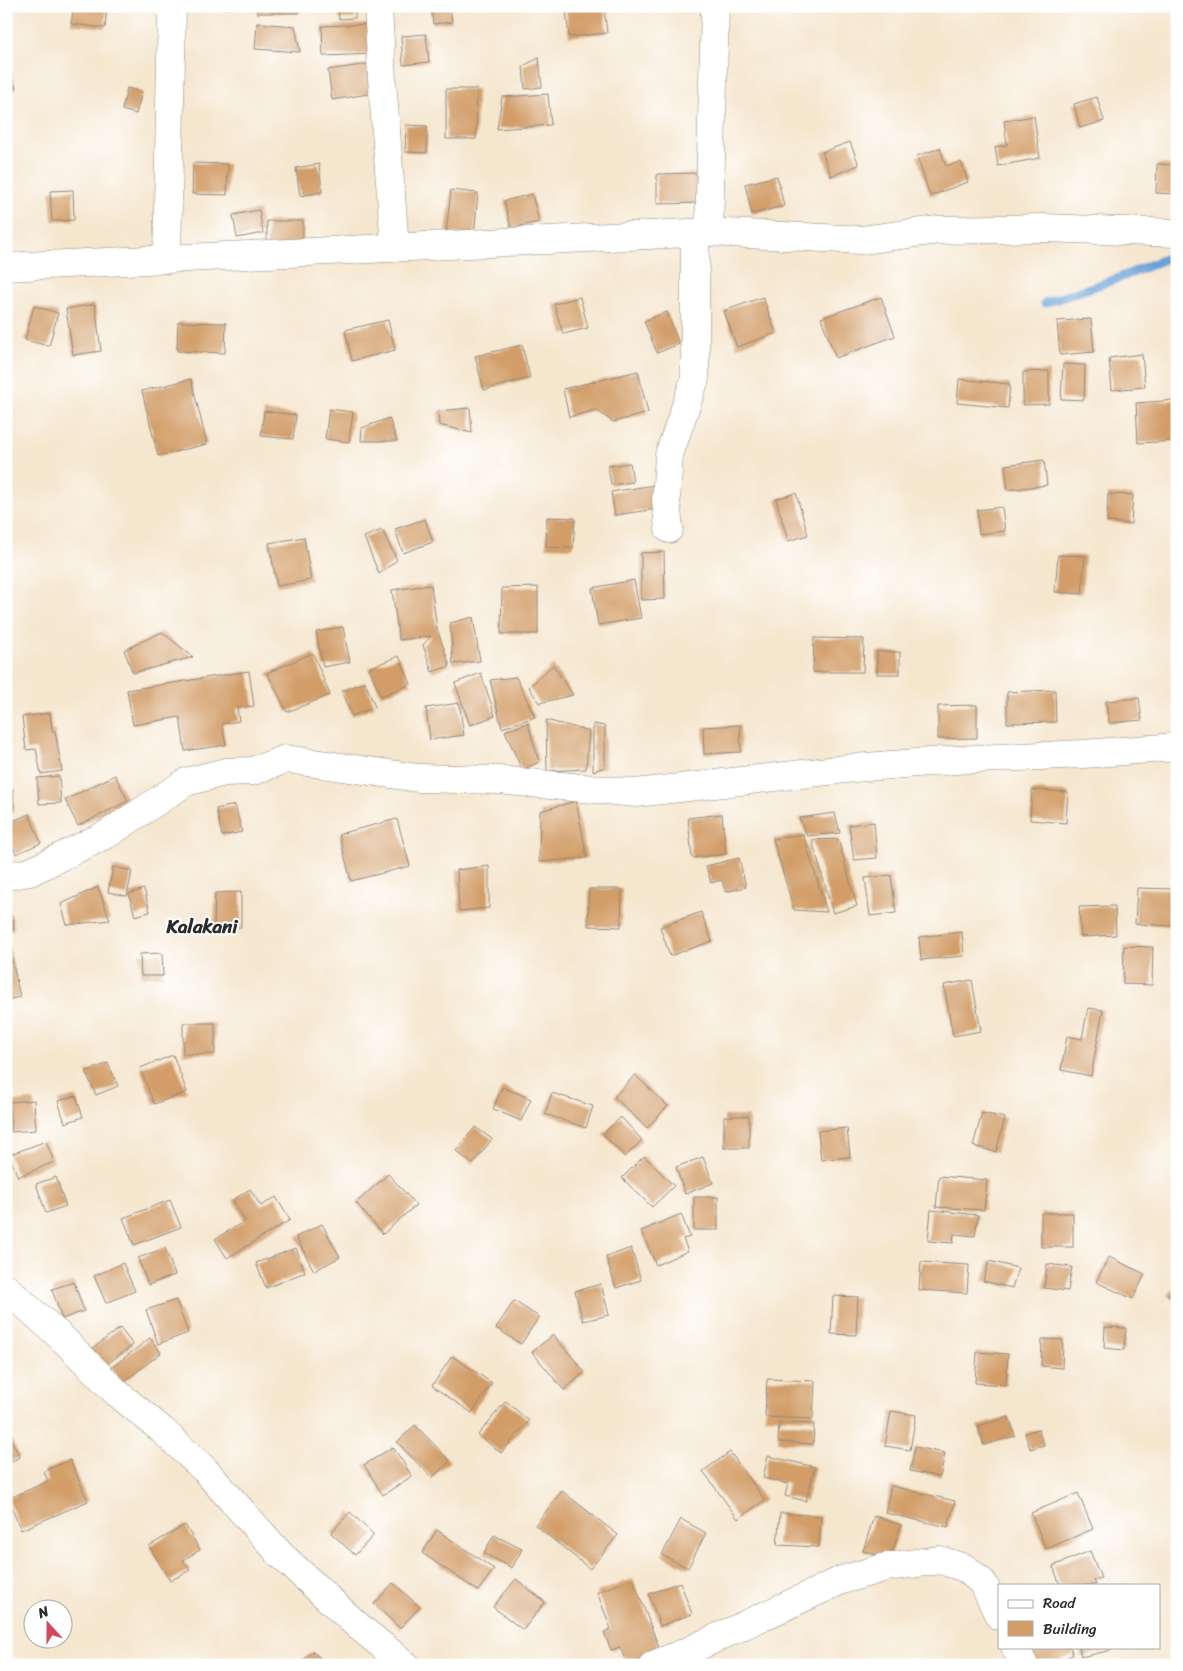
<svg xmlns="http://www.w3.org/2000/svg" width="1183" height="1671" viewBox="0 0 1183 1671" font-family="Sriracha,sans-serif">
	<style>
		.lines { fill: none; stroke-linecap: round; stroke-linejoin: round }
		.stream { stroke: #69a0d7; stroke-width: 9 }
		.building { fill: #d29d67 }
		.street-casing { stroke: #90887c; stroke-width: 29 }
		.street { stroke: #fff; stroke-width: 28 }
		.labels { text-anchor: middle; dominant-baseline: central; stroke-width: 4; stroke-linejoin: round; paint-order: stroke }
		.quarter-label { font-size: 19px; font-weight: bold; fill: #2b2b2b; stroke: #fff }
	</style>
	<rect width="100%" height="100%" fill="#fff"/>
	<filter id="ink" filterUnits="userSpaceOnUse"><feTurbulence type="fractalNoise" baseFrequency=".02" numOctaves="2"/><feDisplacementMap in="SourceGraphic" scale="10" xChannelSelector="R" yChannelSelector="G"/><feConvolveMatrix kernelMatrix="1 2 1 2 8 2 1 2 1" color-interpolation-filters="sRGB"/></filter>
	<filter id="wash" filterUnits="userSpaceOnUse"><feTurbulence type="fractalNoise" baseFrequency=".0096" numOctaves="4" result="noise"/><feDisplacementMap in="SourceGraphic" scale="20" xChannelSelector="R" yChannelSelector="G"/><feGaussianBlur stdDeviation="1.12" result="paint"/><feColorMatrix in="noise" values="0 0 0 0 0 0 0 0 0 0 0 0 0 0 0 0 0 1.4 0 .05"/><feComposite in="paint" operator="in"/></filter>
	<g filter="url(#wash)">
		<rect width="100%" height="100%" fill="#f5e6ce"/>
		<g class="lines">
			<polyline class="stream" points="1045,303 1119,278 1177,254"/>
		</g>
		<g id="blocks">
			<g class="building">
				<polygon points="74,6 107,6 105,28 71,24"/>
				<rect x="192" y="6" width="39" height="2"/>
				<polygon points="257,6 300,6 299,13 257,13"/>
				<polygon points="338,6 355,6 355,18 339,19"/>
				<polygon points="431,6 450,6 452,22 433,24"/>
				<polygon points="604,7 607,33 569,37 566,11"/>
				<polygon points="257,23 295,26 300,52 255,49"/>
				<polygon points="373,24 374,54 323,56 322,26"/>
				<polygon points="426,34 429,62 403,65 401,36"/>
				<polygon points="539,58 542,87 525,89 523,66"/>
				<polygon points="369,64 374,93 332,100 328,70"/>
				<polygon points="8,66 16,89 6,93 6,67"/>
				<polygon points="127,88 142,92 136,114 122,110"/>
				<polygon points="446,89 477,89 476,139 446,139"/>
				<polygon points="548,94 551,125 497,129 502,97"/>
				<polygon points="1097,97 1104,121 1080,128 1074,104"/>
				<polygon points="1034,116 1040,158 998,166 995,147 1007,145 1004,121"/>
				<polygon points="406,125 427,126 427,153 405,152"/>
				<polygon points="6,128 9,128 11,149 6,150"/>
				<polygon points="850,142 859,165 831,176 822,152"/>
				<polygon points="940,148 946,166 961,162 968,182 930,196 917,156"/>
				<polygon points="193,163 228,164 227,195 192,194"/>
				<polygon points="319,164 322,192 300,196 296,168"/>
				<polygon points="1157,164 1177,165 1177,194 1156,193"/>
				<polygon points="702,173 703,203 657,204 657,174"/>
				<polygon points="777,176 784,206 752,214 745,184"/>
				<polygon points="73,190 74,220 52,221 50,191"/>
				<polygon points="451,190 478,193 474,236 446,233"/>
				<polygon points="532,194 539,222 511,228 504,201"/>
				<polygon points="259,210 263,233 237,238 233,215"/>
				<rect x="267" y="221" width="36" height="31"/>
				<polygon points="580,297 588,328 563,334 554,304"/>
				<polygon points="763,297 776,333 737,347 724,311"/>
				<polygon points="881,297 895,336 836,358 821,318"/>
				<polygon points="95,304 101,351 73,355 66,309"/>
				<polygon points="34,306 58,313 49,346 25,340"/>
				<polygon points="667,312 679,344 657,353 644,321"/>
				<polygon points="1091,319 1094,352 1060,355 1057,321"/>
				<polygon points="388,320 395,350 352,361 345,330"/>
				<polygon points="178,322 226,323 225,353 177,351"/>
				<polygon points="522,345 530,378 484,390 475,356"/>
				<polygon points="1142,354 1145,387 1112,390 1109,358"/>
				<polygon points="1063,364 1085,365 1084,400 1061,399"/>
				<polygon points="638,371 648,413 613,422 596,410 569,417 563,389"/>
				<polygon points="1049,371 1049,404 1023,405 1023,372"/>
				<polygon points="191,379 207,444 158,456 142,391"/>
				<polygon points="959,379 1010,384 1008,408 957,403"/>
				<polygon points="1176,400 1177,441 1138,443 1136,403"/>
				<polygon points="470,408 472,433 439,425 438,411"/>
				<polygon points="329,409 353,412 349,442 325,439"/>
				<polygon points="264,411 296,415 293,439 261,436"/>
				<polygon points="389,418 397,441 361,441 362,428"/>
				<polygon points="1044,460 1047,485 1008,490 1005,465"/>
				<polygon points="630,463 633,482 611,485 608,466"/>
				<polygon points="654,485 657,509 615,515 611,492"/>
				<polygon points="796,493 808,535 788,541 776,499"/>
				<polygon points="1108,494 1133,495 1131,524 1107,522"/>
				<polygon points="1002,507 1005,531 979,534 977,510"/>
				<polygon points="547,517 575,518 573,548 546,547"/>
				<polygon points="425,519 433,542 403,553 395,529"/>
				<polygon points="382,530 397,560 379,574 364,537"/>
				<polygon points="304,537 311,580 277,586 269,543"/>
				<polygon points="664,552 665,599 641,600 641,553"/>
				<polygon points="1058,555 1085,556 1082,594 1055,592"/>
				<polygon points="634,580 641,618 598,625 592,588"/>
				<polygon points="431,585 437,629 450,666 432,672 423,645 431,636 399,640 392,590"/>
				<polygon points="538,587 538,634 501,634 502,588"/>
				<polygon points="1173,601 1177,601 1177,636 1174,636"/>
				<polygon points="473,617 480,661 453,664 450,623"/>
				<polygon points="343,627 350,662 323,667 316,632"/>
				<polygon points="162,632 193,657 133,673 124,650"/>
				<polygon points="814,638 864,639 863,672 813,672"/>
				<rect x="877" y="652" width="23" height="22"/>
				<polygon points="313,653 330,695 287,712 267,673"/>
				<polygon points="399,656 411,684 381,696 369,668"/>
				<polygon points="553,665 573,695 539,703 529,687"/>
				<polygon points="249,671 254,706 237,708 239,721 222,724 226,745 185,751 180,717 133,725 127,690"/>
				<polygon points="481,673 495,716 470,725 455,683"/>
				<polygon points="516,677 535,717 502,728 490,680"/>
				<polygon points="365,682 375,707 352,716 342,691"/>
				<polygon points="1055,690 1056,722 1007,723 1007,692"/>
				<polygon points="1139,698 1142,720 1109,723 1106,701"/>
				<polygon points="459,703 464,735 430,740 426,708"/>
				<polygon points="977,705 977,738 938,739 938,706"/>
				<polygon points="50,713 52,731 55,731 62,771 41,774 36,749 26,750 22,717"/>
				<polygon points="546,720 589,731 586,769 547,771"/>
				<polygon points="528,723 539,762 522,770 505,731"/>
				<polygon points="593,724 605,726 605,767 593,771"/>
				<polygon points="740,725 741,752 704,754 703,727"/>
				<polygon points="115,775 128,801 78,826 65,800"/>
				<polygon points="59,776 61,803 39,804 37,778"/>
				<polygon points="13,789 14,812 6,812 6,790"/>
				<polygon points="1032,790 1068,792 1066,823 1030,820"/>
				<polygon points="576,801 587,858 539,862 540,811"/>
				<polygon points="235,805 242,832 222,836 216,809"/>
				<polygon points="835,813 840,833 807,836 799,818"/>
				<polygon points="29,814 41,843 16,854 6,830 6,824"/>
				<polygon points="722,814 726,854 692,858 688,818"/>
				<polygon points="397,819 410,866 351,881 339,834"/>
				<polygon points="874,822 877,858 854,860 849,825"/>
				<polygon points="803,834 827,912 794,910 773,839"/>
				<polygon points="838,839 857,906 833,913 812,840"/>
				<polygon points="739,858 746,887 725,892 722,880 711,883 706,866"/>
				<polygon points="489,866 489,908 459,911 457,870"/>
				<polygon points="113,867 132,871 127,896 108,892"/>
				<polygon points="891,875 896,913 870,916 865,878"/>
				<polygon points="98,887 110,920 67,925 61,904"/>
				<polygon points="1137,888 1174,889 1172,926 1135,924"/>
				<polygon points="144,889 150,912 135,916 129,894"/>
				<polygon points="589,889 622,889 621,927 588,926"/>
				<polygon points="241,892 241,927 214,927 215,893"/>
				<polygon points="1115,906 1116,935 1081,937 1079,907"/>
				<polygon points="701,912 712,941 670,956 660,927"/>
				<polygon points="12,916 14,929 6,933 6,918"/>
				<polygon points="962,932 964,956 921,960 919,937"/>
				<polygon points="9,945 20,997 6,1000 6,946"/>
				<polygon points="1124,946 1153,947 1152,985 1123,984"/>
				<polygon points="162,953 163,976 141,976 140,954"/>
				<polygon points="972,980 981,1031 953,1036 944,985"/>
				<polygon points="1088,1008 1103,1010 1091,1076 1061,1070 1067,1036 1082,1039"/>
				<rect x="183" y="1023" width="32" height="31"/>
				<polygon points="173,1055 187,1092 154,1104 140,1068"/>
				<polygon points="108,1063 118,1086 96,1095 86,1072"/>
				<polygon points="635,1075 668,1106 647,1128 614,1097"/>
				<polygon points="502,1087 531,1099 521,1121 493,1109"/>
				<polygon points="552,1093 593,1106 586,1128 545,1114"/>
				<polygon points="76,1096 83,1117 65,1123 58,1101"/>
				<polygon points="34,1100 36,1130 11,1132 9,1102"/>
				<polygon points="982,1113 1005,1118 996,1152 973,1146"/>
				<rect x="724" y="1116" width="25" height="32"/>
				<polygon points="621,1117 642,1140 625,1157 603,1134"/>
				<polygon points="475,1127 492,1139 473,1164 456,1151"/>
				<polygon points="847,1128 850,1157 821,1160 818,1131"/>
				<polygon points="46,1141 54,1162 18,1177 9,1155"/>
				<polygon points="644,1156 674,1186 652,1207 622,1178"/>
				<polygon points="703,1157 713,1183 685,1194 676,1167"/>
				<polygon points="388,1174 416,1205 383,1234 356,1203"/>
				<polygon points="939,1176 987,1180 984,1210 936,1207"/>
				<polygon points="56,1177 66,1206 46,1213 36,1184"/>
				<polygon points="250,1189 261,1206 276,1197 290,1220 227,1258 215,1239 245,1221 233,1200"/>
				<rect x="694" y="1197" width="24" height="33"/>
				<polygon points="170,1200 181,1227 134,1245 123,1218"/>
				<polygon points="931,1210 978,1215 975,1236 954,1234 953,1243 928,1241"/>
				<rect x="1041" y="1213" width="32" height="34"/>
				<polygon points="681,1214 690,1237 683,1239 688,1251 656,1265 641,1231"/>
				<polygon points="322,1224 340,1257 314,1271 296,1237"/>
				<polygon points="165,1248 175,1275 148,1285 138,1258"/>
				<polygon points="296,1248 305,1272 266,1288 256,1263"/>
				<polygon points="631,1248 641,1280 616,1288 606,1257"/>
				<polygon points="1109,1257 1145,1274 1133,1299 1096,1282"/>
				<polygon points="989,1261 1018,1268 1012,1288 983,1281"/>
				<polygon points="921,1262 969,1265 967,1293 919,1290"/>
				<polygon points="123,1263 135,1291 106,1303 94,1276"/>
				<polygon points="1047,1264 1072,1267 1068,1291 1044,1288"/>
				<polygon points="74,1282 84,1311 62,1319 52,1289"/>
				<polygon points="601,1284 609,1315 583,1321 575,1291"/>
				<polygon points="1177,1286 1177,1302 1168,1295"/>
				<polygon points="833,1296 858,1297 856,1335 831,1334"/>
				<polygon points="176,1300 188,1333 158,1344 146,1310"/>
				<polygon points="514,1301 539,1317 521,1344 496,1328"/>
				<polygon points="1105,1327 1126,1328 1124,1350 1104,1348"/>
				<polygon points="120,1328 133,1345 103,1367 90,1350"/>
				<polygon points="553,1335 585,1372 564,1390 532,1352"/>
				<polygon points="150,1338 161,1353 122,1383 111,1368"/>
				<polygon points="1042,1339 1063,1340 1062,1368 1041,1366"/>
				<polygon points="977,1352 1008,1354 1006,1385 975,1383"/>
				<polygon points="452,1356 492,1383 472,1413 432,1386"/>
				<polygon points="767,1379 815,1381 813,1419 765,1417"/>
				<polygon points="506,1401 529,1421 501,1453 478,1435"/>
				<polygon points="891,1411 916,1415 910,1450 885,1446"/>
				<polygon points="1009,1417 1015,1436 984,1445 978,1426"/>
				<polygon points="779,1423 814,1424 813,1444 778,1442"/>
				<polygon points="415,1425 450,1461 432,1478 397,1442"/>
				<polygon points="6,1429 20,1457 6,1464"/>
				<polygon points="1038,1429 1044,1445 1030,1449 1025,1433"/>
				<polygon points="393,1447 412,1476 383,1495 364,1465"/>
				<polygon points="915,1447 945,1453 940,1477 910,1471"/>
				<polygon points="730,1452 765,1500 738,1519 703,1471"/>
				<polygon points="1177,1452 1177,1479 1173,1480 1169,1466 1174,1464 1171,1454"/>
				<polygon points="768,1456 815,1467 806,1501 785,1496 788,1484 763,1478"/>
				<polygon points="70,1460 88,1501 21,1530 8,1499 48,1481 44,1471"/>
				<polygon points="891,1486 955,1501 948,1527 885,1513"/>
				<polygon points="562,1491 618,1535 590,1569 535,1525"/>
				<polygon points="1078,1493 1093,1529 1046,1549 1031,1513"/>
				<polygon points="350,1512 374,1535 355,1555 331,1533"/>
				<polygon points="780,1513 821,1516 819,1547 777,1545"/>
				<polygon points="874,1516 901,1525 890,1559 863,1551"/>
				<polygon points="681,1519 706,1533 688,1568 662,1555"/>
				<polygon points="185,1525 200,1550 183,1560 190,1570 170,1581 149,1546"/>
				<polygon points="437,1530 494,1569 478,1591 422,1553"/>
				<polygon points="494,1535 522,1549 512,1568 484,1553"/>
				<polygon points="1090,1551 1101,1578 1094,1580 1096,1585 1060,1585 1053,1566"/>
				<polygon points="516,1579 545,1602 523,1630 493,1607"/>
				<polygon points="633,1579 661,1653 627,1665 620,1647 611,1650 604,1632 611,1629 597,1592"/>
				<polygon points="680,1582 692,1614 660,1626 649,1594"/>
				<polygon points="393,1583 420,1607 400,1628 374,1604"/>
				<polygon points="1027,1647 1070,1647 1073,1655 1045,1665 1033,1665"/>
				<polygon points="1079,1647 1111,1647 1112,1650 1081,1657"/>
				<polygon points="313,1651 326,1665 297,1665"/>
			</g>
		</g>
	</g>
	<g filter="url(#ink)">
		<use href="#blocks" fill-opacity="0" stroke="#90887c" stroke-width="1"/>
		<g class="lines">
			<g class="street-casing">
				<g id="street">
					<polyline points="378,6 382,79 395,247"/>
					<polyline points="709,232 715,6"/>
					<polyline points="167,259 172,6"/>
					<polyline points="6,267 709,232 862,240 938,230 1045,228 1177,233"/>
					<polyline points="669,529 666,500 669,455 695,379 695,233"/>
					<polyline points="6,876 30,872 109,833 186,782 225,772 253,771 286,759 418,778 498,780 636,793 854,768 954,760 1083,754 1177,747"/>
					<polyline points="6,1288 63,1339 117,1393 162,1430 205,1470 281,1555 358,1626 406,1665"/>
					<polyline points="1015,1647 1024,1665"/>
					<polyline points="653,1665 686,1652 842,1580 886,1567 940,1560 965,1568 983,1583 999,1616"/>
				</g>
			</g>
			<use href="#street" class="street"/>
		</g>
	</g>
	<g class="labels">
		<g class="quarter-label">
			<text x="202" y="926">Kalakani</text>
		</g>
	</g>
	<rect width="1183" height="1671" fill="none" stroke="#fff" stroke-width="25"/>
	<rect x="998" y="1584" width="162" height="65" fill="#ffffff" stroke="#aaaaaa"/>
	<rect x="1008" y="1600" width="25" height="8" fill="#ffffff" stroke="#aaaaaa"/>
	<text x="1043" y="1608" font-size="15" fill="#2b2b2b">Road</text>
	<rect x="1008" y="1621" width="25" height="15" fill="#d29d67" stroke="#aaaaaa"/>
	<text x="1043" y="1634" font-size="15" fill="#2b2b2b">Building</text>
	<g transform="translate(48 1624) rotate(339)"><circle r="24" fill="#ffffff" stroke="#aaaaaa"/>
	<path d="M0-4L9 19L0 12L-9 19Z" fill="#d1495b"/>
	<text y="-8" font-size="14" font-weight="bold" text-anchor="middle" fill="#2b2b2b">N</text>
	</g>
</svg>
